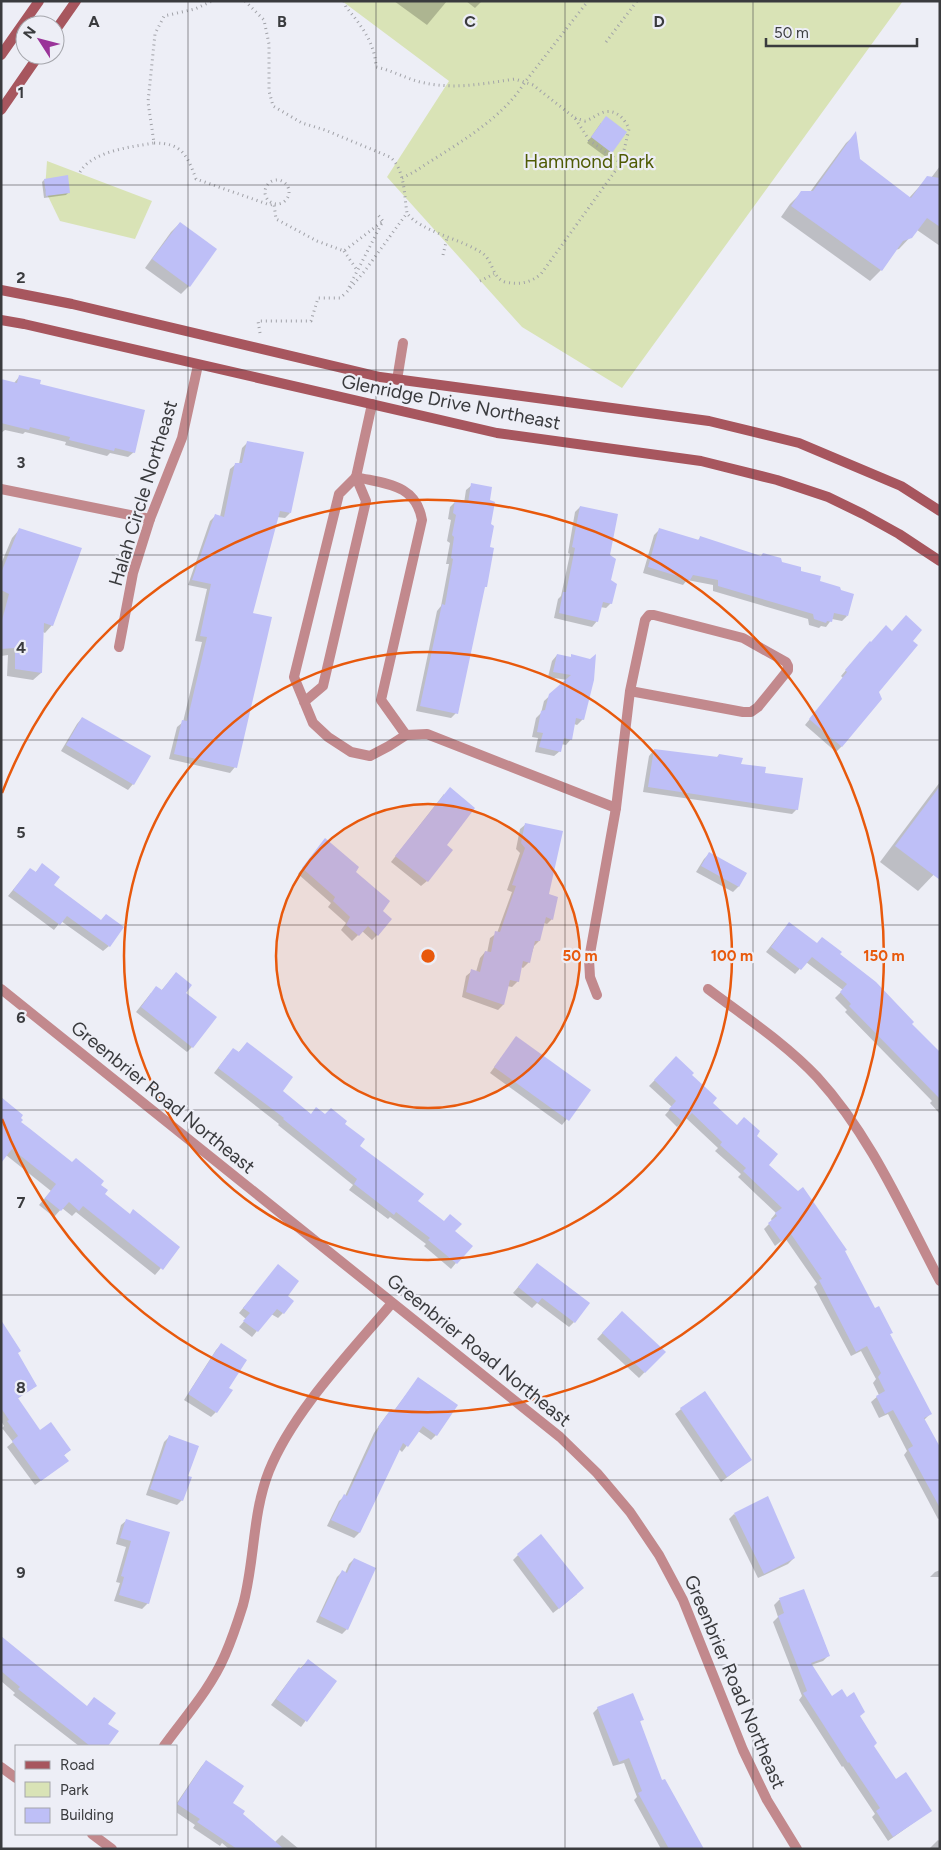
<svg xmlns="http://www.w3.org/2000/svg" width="941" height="1850" viewBox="0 0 941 1850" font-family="Figtree,sans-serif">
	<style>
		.green { fill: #d9e3b6 }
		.shadow { fill: #0003 }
		.building { fill: #bebff7 }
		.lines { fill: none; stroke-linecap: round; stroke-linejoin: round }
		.path { stroke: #a1a2a8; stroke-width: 3; stroke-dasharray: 1 4; stroke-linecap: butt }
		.service { stroke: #c2898d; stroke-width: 10 }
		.minor { stroke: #c2898d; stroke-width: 10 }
		.secondary { stroke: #a7565e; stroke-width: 10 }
		.grid { fill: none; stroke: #3a3b3e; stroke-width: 1; stroke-opacity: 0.55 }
		.ring { fill: none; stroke: #e8590c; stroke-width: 2.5 }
		.labels { text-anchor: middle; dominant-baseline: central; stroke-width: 4.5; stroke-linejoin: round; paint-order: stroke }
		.park-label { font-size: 19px; fill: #4f5b05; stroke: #edeef6 }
		.street-label { font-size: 19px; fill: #3a3b3e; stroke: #edeef6 }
		.grid-label { font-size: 16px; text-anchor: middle; font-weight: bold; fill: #3a3b3e; stroke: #edeef6; stroke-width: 4.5; stroke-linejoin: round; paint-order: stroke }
		.centre { fill: #e8590c; stroke: #edeef6; stroke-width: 2.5 }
		.ring-label { font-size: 15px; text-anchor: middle; font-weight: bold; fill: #e8590c; stroke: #edeef6; stroke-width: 4.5; stroke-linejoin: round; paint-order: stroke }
	</style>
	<rect width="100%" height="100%" fill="#edeef6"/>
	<g class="green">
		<polygon points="342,1 903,1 622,388 522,327 387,177 449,81"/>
		<polygon points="47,161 152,201 135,239 60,221 45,190"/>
	</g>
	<g class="shadow">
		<polygon points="394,1 447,1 427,25"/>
		<polygon points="466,1 482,1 475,8"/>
		<polygon points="601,123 611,152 606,157 587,143"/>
		<polygon points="856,134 859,160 909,198 928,177 931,178 940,166 940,246 917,230 899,249 895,250 881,270 870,281 781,217 790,204 802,192 810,192 846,143"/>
		<polygon points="44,180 69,192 66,195 44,198 42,182"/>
		<polygon points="180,223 189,286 181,294 145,268 171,232"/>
		<polygon points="19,377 38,385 134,452 128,457 110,453 107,456 65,445 66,442 25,432 23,434 5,430 1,433 1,380 14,383"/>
		<polygon points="248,442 290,513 285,518 277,517 252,614 235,767 230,773 169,759 177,727 183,722 202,642 195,641 207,589 188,585 210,521 215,516 220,517 230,469 236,464 239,464 242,448"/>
		<polygon points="472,485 489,501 489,547 483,589 456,713 451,718 416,711 437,611 441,606 449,564 446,564 450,543 447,541 451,520 448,519 450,507 456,501 464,503 466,490"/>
		<polygon points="580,507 608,556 611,603 606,608 600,607 597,621 592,627 554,618 558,599 561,596 570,554 568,553 575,512"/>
		<polygon points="19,530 52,625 45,633 43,632 41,673 33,680 7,676 8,655 1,656 1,564 12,538"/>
		<polygon points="659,530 697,541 700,538 781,563 818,582 847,616 842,621 832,619 826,627 821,626 819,628 809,625 808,619 713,591 713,585 687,580 683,585 643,573 654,535"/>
		<polygon points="865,648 878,692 842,746 836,752 805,725 843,678 841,676"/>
		<polygon points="557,655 569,658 572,656 583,719 577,725 574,724 571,739 566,745 561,744 560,751 554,756 535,752 538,738 532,737 536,718 541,713 544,701 567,680 548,677 552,661"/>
		<polygon points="82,718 133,784 128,790 61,751 77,724"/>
		<polygon points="654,750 716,758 719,755 763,774 797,809 792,814 643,792 649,756"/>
		<polygon points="940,782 940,868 918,891 880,862"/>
		<polygon points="444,794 445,845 427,881 421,886 391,862"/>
		<polygon points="526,824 548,894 552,919 547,924 543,923 539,941 534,946 529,962 523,968 521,967 518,981 512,987 507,986 503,1005 498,1010 462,997 466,976 472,971 476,972 480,958 485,952 487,953 490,938 497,933 512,892 507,890 520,853 516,849 520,829"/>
		<polygon points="325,839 355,872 382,912 377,935 372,940 362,931 352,941 341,930 346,923 328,907 331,903 298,874"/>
		<polygon points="709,854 745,874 738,887 733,892 696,872 704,859"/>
		<polygon points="42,865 52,885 109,946 103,951 61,921 54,930 8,896 30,869 35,873"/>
		<polygon points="784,929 839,954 940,1054 940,1114 930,1103 932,1101 845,1012 847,1010 835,998 843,990 806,962 795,974 766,952"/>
		<polygon points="176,973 184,993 192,1047 187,1052 136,1012 151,993 161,991"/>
		<polygon points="516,1038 590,1090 562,1125 490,1073"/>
		<polygon points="247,1043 281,1091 310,1115 325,1116 343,1124 358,1146 417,1201 454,1231 456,1263 451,1269 424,1246 426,1244 390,1217 388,1219 349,1190 353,1185 278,1125 279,1124 214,1073 228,1055 238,1053"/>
		<polygon points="676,1058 711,1103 737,1126 755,1136 767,1165 844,1251 874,1309 891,1333 889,1335 930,1414 924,1420 940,1449 940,1518 938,1519 904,1455 907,1451 888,1414 879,1418 871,1402 879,1395 873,1383 876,1379 861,1351 851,1356 814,1287 817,1284 785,1238 775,1246 764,1229 772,1221 771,1219 776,1213 738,1177 741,1174 715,1151 718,1148 686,1118 677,1127 665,1115 672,1107 649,1086"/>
		<polygon points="19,1122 100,1185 104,1194 130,1215 179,1247 155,1275 76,1212 72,1216 62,1208 54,1217 39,1205 51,1191 6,1155"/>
		<polygon points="537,1265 574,1322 569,1327 537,1303 532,1308 513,1293"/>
		<polygon points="278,1266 283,1313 278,1318 271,1314 252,1337 239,1327 246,1319 239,1313"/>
		<polygon points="616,1318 664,1352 639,1378 597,1339"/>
		<polygon points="1,1341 17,1354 36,1386 17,1399 40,1432 70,1450 63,1456 67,1461 35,1485 7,1447 13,1442 2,1428 4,1426 1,1421"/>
		<polygon points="221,1345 227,1388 216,1412 211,1417 184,1400 216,1350"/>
		<polygon points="418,1379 436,1435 431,1440 418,1431 402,1452 399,1449 359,1533 354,1538 327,1526 339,1501 345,1496 374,1433 386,1416 391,1410 393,1412"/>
		<polygon points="681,1409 750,1460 721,1482 675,1414"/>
		<polygon points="169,1437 187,1476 182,1500 177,1505 146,1495 164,1442"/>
		<polygon points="734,1514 794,1558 788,1564 758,1578 729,1519"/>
		<polygon points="127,1520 148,1603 142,1609 114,1601 120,1583 116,1582 126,1547 116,1544 121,1525"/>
		<polygon points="518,1555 577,1594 553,1613 513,1560"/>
		<polygon points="354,1559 347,1629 342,1634 316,1622 337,1577 342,1572 345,1573 349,1564"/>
		<polygon points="940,1570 940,1577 930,1577 935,1572"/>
		<polygon points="803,1590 829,1655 823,1661 811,1665 832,1698 847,1698 859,1717 872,1746 895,1781 930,1811 888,1841 872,1817 875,1814 843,1766 842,1767 799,1700 802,1696 773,1622 778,1617 774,1605 779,1600"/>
		<polygon points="1,1638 117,1732 106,1746 79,1746 13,1695 15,1693 1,1681"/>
		<polygon points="308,1661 335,1681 301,1727 271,1705 294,1674"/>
		<polygon points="598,1708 642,1719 639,1723 662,1782 702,1849 661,1849 634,1800 637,1797 624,1763 613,1766 593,1713"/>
		<polygon points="206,1761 231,1803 241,1815 274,1843 282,1835 299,1849 229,1849 222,1843 220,1846 193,1828 195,1825 176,1812 176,1804 201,1767"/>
		<polygon points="938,1840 940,1842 940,1849 929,1849"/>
	</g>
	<g class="building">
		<polygon points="606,116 627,132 612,153 591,137"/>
		<polygon points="856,131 860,159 911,198 927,176 940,178 940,227 927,218 912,238 903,241 882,271 791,206 801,191 813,191"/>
		<polygon points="68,175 70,193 46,196 44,179"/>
		<polygon points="180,222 217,249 190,287 152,259"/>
		<polygon points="19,375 41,380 40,384 145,410 135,453 115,448 114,451 69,440 70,437 30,427 29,430 1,423 1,379 17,383"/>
		<polygon points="247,441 304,452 291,513 280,511 253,613 272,617 237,768 174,754 182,720 187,721 207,637 200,636 211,584 192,580 215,514 224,517 235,463 242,463"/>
		<polygon points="471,483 492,487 490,500 495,502 491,524 494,526 490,547 494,548 487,587 485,587 458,714 420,706 442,604 445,605 453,559 451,558 454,537 452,535 456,515 453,513 455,500 468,503"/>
		<polygon points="580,506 618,514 610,555 616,559 611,580 617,584 612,604 603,602 598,622 559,613 563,592 566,592 575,548 572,547"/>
		<polygon points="19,528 82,548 53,626 44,623 42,673 15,669 15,648 1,649 1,624 9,594 1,590 1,573"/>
		<polygon points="659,528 699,540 700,536 761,556 763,553 781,558 782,562 801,567 801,571 821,576 820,581 840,587 841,590 854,594 848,616 834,613 832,622 827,621 826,623 814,619 813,614 718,586 718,580 693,575 690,580 648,567"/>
		<polygon points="906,615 922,630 913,641 918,645 879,692 882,699 842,747 809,719 847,672 845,670 870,641 871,642 886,625 892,631"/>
		<polygon points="557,654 571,657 571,654 590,659 596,654 594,680 584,720 576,718 572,740 564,738 561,752 539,747 543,733 537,732 541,711 545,710 549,694 571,675 553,672"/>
		<polygon points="82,717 151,756 134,785 66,745"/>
		<polygon points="654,749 718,757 719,754 743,758 741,764 766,767 765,773 803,778 798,810 648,787"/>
		<polygon points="940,786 940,880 895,846"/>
		<polygon points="450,787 475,808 447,845 453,850 428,882 395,856"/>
		<polygon points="525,823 563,831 549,894 558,897 553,920 546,917 540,941 535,941 530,963 523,961 519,982 510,980 504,1005 466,992 471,969 480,972 485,951 491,952 495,931 500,932 516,886 512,885 525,848 521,843"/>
		<polygon points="325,838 359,867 356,872 390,901 383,911 392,919 378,936 368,926 359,936 346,925 350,917 333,901 335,897 302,868"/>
		<polygon points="709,852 747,873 739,887 701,866"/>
		<polygon points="42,863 60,877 54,885 101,920 106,914 124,927 110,947 67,916 60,925 13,890 30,868 36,872"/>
		<polygon points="789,922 817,943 822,937 842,952 840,954 876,982 914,1022 912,1024 940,1052 940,1099 849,1006 851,1004 840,992 847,984 812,957 801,970 771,947"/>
		<polygon points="176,972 192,985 186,993 217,1017 193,1048 141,1007 156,986 162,990"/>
		<polygon points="516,1036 591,1090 569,1121 494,1067"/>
		<polygon points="247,1042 293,1077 283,1091 311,1114 316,1107 325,1114 331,1108 347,1121 345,1124 365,1139 360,1146 424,1194 418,1201 444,1221 450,1214 462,1224 455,1231 473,1246 457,1264 428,1240 430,1238 396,1212 394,1215 354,1184 357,1179 283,1119 284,1118 218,1068 233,1048 239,1052"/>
		<polygon points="676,1056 694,1073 692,1075 717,1098 713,1103 737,1125 744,1117 760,1131 757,1136 778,1154 769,1165 798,1191 803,1187 847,1250 845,1251 875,1308 879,1306 893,1333 890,1334 932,1414 924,1418 940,1447 940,1508 908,1449 913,1446 893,1410 885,1414 876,1396 885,1391 878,1377 881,1373 867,1346 856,1352 819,1280 822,1279 791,1234 781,1241 768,1223 777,1216 775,1213 782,1208 743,1171 746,1168 720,1145 722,1142 692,1113 683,1122 669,1109 676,1101 654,1080"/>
		<polygon points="1,1097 23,1115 21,1118 23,1120 21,1122 29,1128 72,1162 76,1158 104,1181 101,1185 108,1190 105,1194 130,1214 133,1209 180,1247 163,1270 83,1206 79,1211 69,1202 61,1211 45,1198 56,1184 12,1149 1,1163"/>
		<polygon points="537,1263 590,1303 575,1323 542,1298 538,1303 518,1287"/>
		<polygon points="278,1264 299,1281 288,1296 294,1301 284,1314 277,1309 258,1332 243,1321 250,1313 243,1308"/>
		<polygon points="622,1311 666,1352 645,1373 602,1333"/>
		<polygon points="1,1320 21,1351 18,1353 37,1386 18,1398 40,1430 51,1422 71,1450 64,1455 69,1461 41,1481 12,1441 18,1436 7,1421 9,1420 1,1408"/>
		<polygon points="221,1343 247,1360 229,1388 233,1390 217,1413 188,1394"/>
		<polygon points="418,1377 458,1405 437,1436 423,1426 408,1447 403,1443 360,1533 331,1520 344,1494 347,1496 379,1428 378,1427 391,1409 394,1411"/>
		<polygon points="705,1391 752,1460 727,1477 680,1408"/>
		<polygon points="169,1435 199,1446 188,1476 192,1477 183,1501 150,1489"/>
		<polygon points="768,1496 795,1558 764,1574 734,1513"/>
		<polygon points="126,1519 170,1532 149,1604 119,1595 124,1577 121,1576 131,1541 120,1538"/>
		<polygon points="541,1534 584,1588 559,1609 517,1554"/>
		<polygon points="354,1558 376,1568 348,1630 320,1616 342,1570 347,1573"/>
		<polygon points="804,1589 830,1656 811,1663 832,1696 842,1689 847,1697 854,1692 865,1712 860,1716 877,1743 874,1746 896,1779 906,1772 932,1811 893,1837 876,1811 880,1808 849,1762 848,1763 803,1693 807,1691 778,1616 784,1613 779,1598"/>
		<polygon points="1,1636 87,1706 94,1697 116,1713 108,1724 119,1731 108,1746 90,1746 18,1689 20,1687 1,1671"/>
		<polygon points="308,1659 337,1681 307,1722 276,1699 299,1667 301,1669"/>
		<polygon points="633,1693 644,1720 640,1721 662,1780 665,1779 704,1849 669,1849 638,1793 642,1791 629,1758 619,1762 597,1707"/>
		<polygon points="206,1760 244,1786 233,1803 245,1811 243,1814 284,1849 237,1849 197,1822 200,1819 177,1804"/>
	</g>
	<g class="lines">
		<g class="path">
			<path d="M 245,1 L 264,20 L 269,44 L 269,91 L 273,106 L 302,123 L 325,130 L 390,157 C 405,169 404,195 407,213 L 364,272 L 346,293"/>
			<path d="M 344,1 L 346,7 C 361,25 375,43 376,67 C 391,70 405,78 420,82 C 454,90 481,84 515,79 L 533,85 L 575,118 L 589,140 L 621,163 L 541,274 C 530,283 519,285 505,282 C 492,278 493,260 482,253 C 464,240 419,231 407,213"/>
			<polyline points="606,42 637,1"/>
			<path d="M 575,118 L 585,121 C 592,119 597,114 604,112 C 616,109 625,119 629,129 L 621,163"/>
			<path d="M 154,143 C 182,143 187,155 196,179 L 270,205 L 274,204 L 276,219 L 317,241 L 344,251 L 383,221"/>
			<path d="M 80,172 C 92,151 131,147 154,143 L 148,102 L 155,34 L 164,16 L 195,9 L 212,1"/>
			<path d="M 402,178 L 414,172 C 453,146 500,122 525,82 L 588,1"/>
			<circle cx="277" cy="192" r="12"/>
			<polyline points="344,251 357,270"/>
			<polyline points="443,255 447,238"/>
			<polyline points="480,281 494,274"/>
			<polyline points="349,287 383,221 378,215"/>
			<polyline points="260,333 258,321 311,321 318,298 340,298 346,293"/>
		</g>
		<g class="service">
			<polyline points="397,380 403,343"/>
			<path d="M 356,477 C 386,484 416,484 422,520 L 381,700 L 406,735"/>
		</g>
		<g class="minor">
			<polyline points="356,477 372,404"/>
			<polyline points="1,489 150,519"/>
			<polyline points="119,647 133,573 150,519 182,438 198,365"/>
			<polyline points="304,702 323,686 366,501 356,477 339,494 294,677 313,723 328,737 351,752 370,756 389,746 406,735 427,734 616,808"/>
			<polyline points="1,989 560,1437 597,1473 630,1512 659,1555 683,1600 743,1750 767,1800 797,1849"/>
			<path d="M 708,989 C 745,1017 785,1043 817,1077 C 871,1136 903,1211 940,1281"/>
			<polyline points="597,995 590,977 589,959 616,808 630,691 645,620 649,615 654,615 743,638 786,662 788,666 788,670 758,707 751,712 743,712 630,691"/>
			<path d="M 164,1746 C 185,1717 211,1688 225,1655 C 232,1639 238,1621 243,1605 C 255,1561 252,1514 269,1471 C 293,1411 351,1352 392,1303"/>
			<polyline points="1,1767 16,1778"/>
			<polyline points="92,1834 112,1849"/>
		</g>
		<g class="secondary">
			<polyline points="55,31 76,1"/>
			<polyline points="1,55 39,1"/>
			<polyline points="1,110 39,55"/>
			<polyline points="1,290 72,304 380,377 709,421 799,443 901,486 940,511"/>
			<polyline points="1,320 24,324 497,433 701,461 777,480 828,497 863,514 899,534 940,561"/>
		</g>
	</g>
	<path class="grid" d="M 188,1 L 188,1849M 376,1 L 376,1849M 565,1 L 565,1849M 753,1 L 753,1849M 1,185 L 940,185M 1,370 L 940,370M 1,555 L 940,555M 1,740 L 940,740M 1,925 L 940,925M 1,1110 L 940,1110M 1,1295 L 940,1295M 1,1480 L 940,1480M 1,1665 L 940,1665"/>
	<circle cx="428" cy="956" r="152" fill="#e8590c" fill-opacity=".12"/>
	<g class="ring">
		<circle cx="428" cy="956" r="152"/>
		<circle cx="428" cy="956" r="304"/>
		<path d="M2 793A456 456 0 1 1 2 1119"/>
	</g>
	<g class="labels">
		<g class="park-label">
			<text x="589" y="161">Hammond Park</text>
		</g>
		<g class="street-label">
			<text transform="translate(451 402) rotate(11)">Glenridge Drive Northeast</text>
			<text transform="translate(143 493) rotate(-73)">Halah Circle Northeast</text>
			<text transform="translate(163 1097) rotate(39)">Greenbrier Road Northeast</text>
			<text transform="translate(479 1350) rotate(39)">Greenbrier Road Northeast</text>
			<text transform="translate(735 1682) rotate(67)">Greenbrier Road Northeast</text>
		</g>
	</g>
	<g class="grid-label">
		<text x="94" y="27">A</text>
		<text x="282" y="27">B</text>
		<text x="470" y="27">C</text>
		<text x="659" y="27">D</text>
		<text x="21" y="98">1</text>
		<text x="21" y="283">2</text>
		<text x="21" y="468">3</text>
		<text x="21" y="653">4</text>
		<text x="21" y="838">5</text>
		<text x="21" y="1023">6</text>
		<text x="21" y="1208">7</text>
		<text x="21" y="1393">8</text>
		<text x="21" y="1578">9</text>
	</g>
	<circle cx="428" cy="956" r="8" class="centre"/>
	<g class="ring-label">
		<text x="580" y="961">50 m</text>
		<text x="732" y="961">100 m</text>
		<text x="884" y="961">150 m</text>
	</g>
	<rect width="941" height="1850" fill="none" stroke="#3a3b3e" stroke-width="5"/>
	<rect x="15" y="1745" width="162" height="90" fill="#edeef6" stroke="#a5a6ac"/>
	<rect x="25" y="1761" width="25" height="8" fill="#a7565e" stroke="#a5a6ac"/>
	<text x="60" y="1770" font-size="15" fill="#3a3b3e">Road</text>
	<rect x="25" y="1782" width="25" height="15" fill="#d9e3b6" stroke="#a5a6ac"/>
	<text x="60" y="1795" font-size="15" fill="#3a3b3e">Park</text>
	<rect x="25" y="1808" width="25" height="15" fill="#bebff7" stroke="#a5a6ac"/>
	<text x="60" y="1820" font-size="15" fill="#3a3b3e">Building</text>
	<g transform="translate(40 40) rotate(306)"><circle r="24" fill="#edeef6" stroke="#a5a6ac"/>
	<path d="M0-4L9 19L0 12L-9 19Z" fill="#9a3499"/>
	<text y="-8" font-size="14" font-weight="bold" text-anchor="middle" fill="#3a3b3e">N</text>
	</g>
	<path d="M766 38v8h151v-8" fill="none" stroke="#3a3b3e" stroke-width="2.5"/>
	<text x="774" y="38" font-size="15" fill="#3a3b3e" stroke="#edeef6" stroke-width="4" paint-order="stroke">50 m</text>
</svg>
